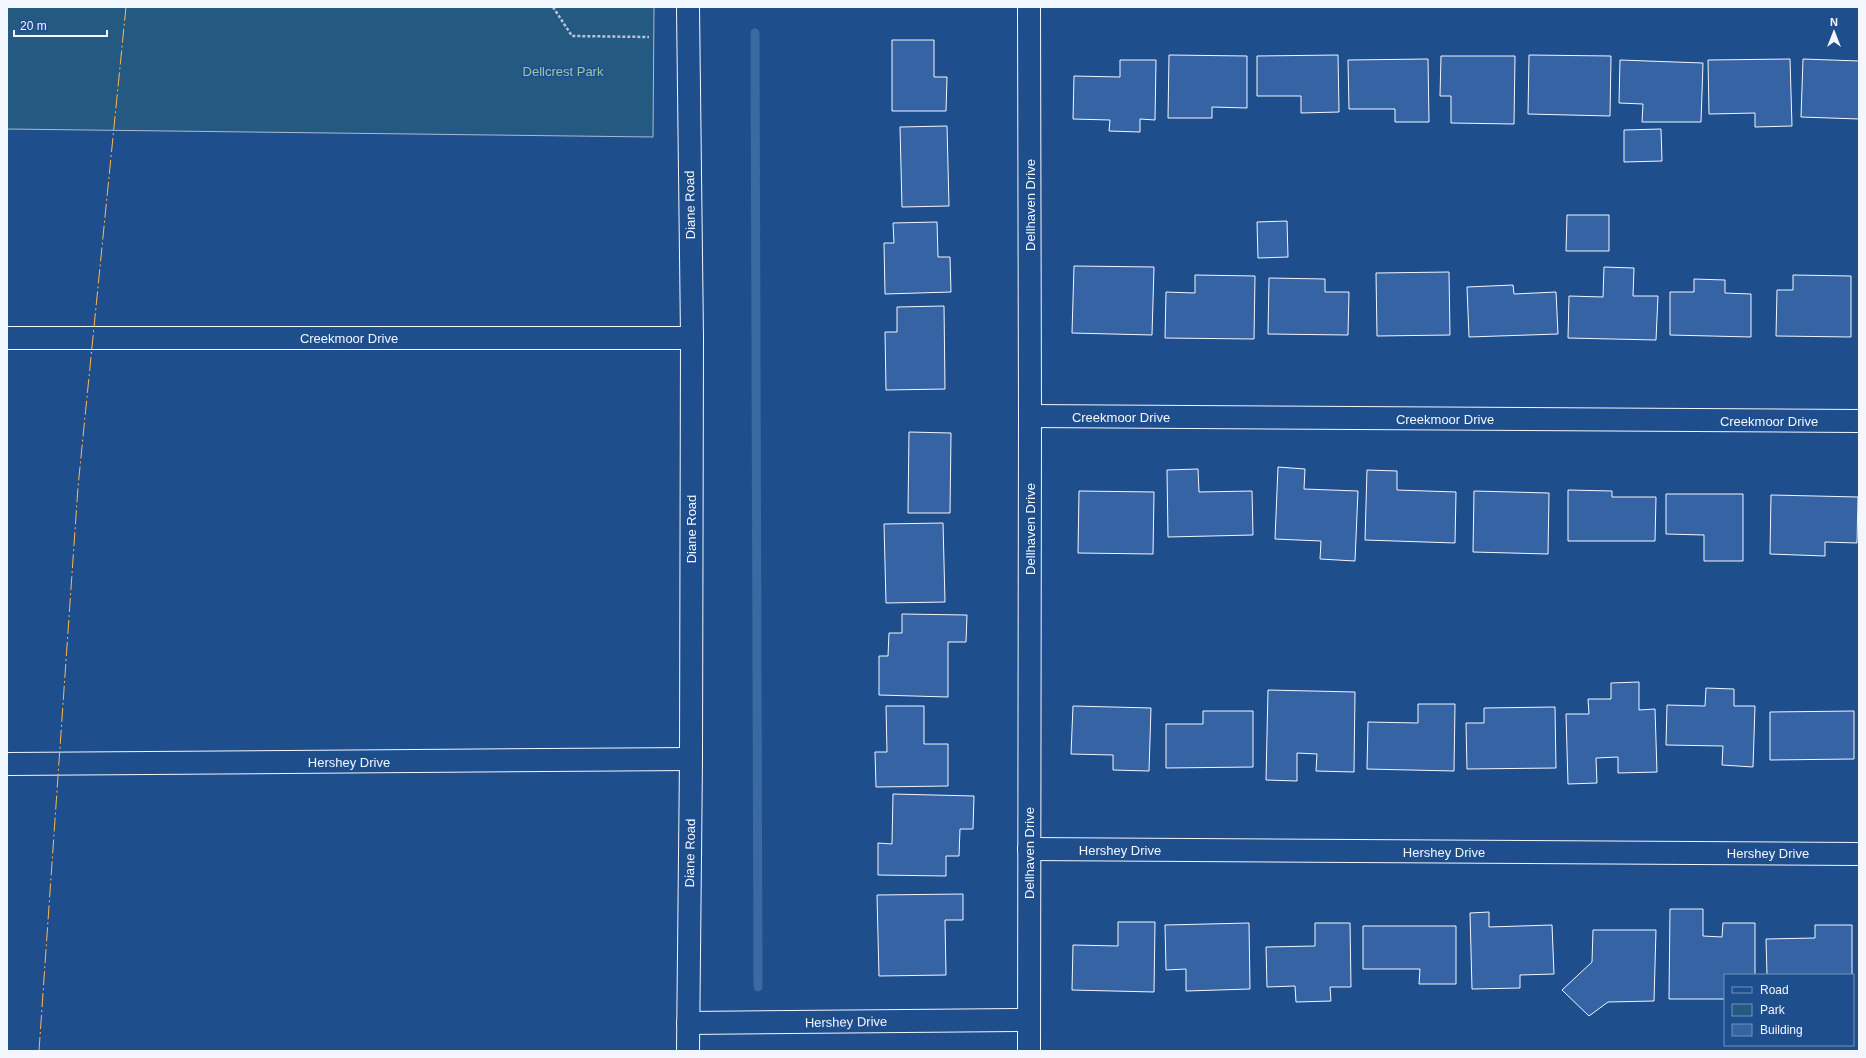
<svg xmlns="http://www.w3.org/2000/svg" width="1866" height="1058" viewBox="0 0 1866 1058" font-family="Helvetica,sans-serif">
	<style>
		.green { fill: #245a82; stroke: #a8bbd7 }
		.lines { fill: none; stroke-linecap: round; stroke-linejoin: round }
		.stream { stroke: #3b69a3; stroke-width: 9 }
		.building { fill: #3563a3; stroke: #f2f6ff }
		.street-casing { stroke: #f2f6ff; stroke-width: 24 }
		.secondary-casing { stroke: #f2f6ff; stroke-width: 24 }
		.path { stroke: #b3c4dc; stroke-width: 2.5; stroke-dasharray: 3 2; stroke-linecap: butt }
		.street { stroke: #1f4e8c; stroke-width: 22 }
		.secondary { stroke: #1f4e8c; stroke-width: 22 }
		.power { stroke: #ffb74d; stroke-width: 1; stroke-dasharray: 14 3 2 3; stroke-linecap: butt }
		.labels { text-anchor: middle; dominant-baseline: central; stroke-width: 3; stroke-linejoin: round; paint-order: stroke }
		.park-label { font-size: 13px; fill: #97c8a6; stroke: #1f4e8c }
		.street-label { font-size: 13px; fill: #f2f6ff; stroke: #1f4e8c }
	</style>
	<rect width="100%" height="100%" fill="#1f4e8c"/>
	<polygon class="green" points="7,7 654,7 653,137 7,129"/>
	<g class="lines">
		<polyline class="stream" points="755,33 758,987"/>
	</g>
	<g class="building">
		<polygon points="892,40 934,40 934,77 947,77 946,111 892,111"/>
		<polygon points="1169,55 1247,56 1247,108 1212,107 1212,118 1168,118"/>
		<polygon points="1338,55 1339,112 1301,113 1301,96 1257,96 1257,56"/>
		<polygon points="1529,55 1611,56 1610,116 1528,114"/>
		<polygon points="1441,56 1515,56 1514,124 1451,123 1451,96 1440,96"/>
		<polygon points="1428,59 1429,122 1395,122 1395,109 1349,109 1348,60"/>
		<polygon points="1790,59 1792,126 1755,127 1755,113 1709,114 1708,60"/>
		<polygon points="1803,59 1859,61 1859,119 1801,117"/>
		<polygon points="1120,60 1156,60 1155,120 1140,119 1140,132 1109,131 1110,120 1073,119 1074,76 1120,77"/>
		<polygon points="1620,60 1703,63 1701,122 1642,122 1643,104 1619,103"/>
		<polygon points="947,126 949,206 902,207 900,127"/>
		<polygon points="1661,129 1662,161 1624,162 1624,130"/>
		<polygon points="1567,215 1609,215 1609,251 1566,251"/>
		<polygon points="1287,221 1288,257 1258,258 1257,222"/>
		<polygon points="937,222 938,257 950,257 951,292 885,294 884,243 894,243 893,223"/>
		<polygon points="1074,266 1154,267 1152,335 1072,333"/>
		<polygon points="1604,267 1634,268 1633,296 1658,296 1656,340 1568,338 1569,296 1603,297"/>
		<polygon points="1449,272 1450,335 1377,336 1376,273"/>
		<polygon points="1195,275 1255,276 1254,339 1165,338 1166,292 1195,293"/>
		<polygon points="1793,275 1851,276 1851,337 1776,336 1777,290 1793,290"/>
		<polygon points="1269,278 1325,279 1325,292 1349,292 1348,335 1268,334"/>
		<polygon points="1694,279 1725,280 1725,293 1751,294 1751,337 1670,335 1670,292 1694,292"/>
		<polygon points="1513,285 1514,294 1556,292 1558,334 1469,337 1467,287"/>
		<polygon points="944,306 945,389 886,390 885,332 897,332 897,307"/>
		<polygon points="909,432 951,433 950,513 908,513"/>
		<polygon points="1278,467 1305,469 1304,489 1358,491 1355,561 1320,559 1321,541 1275,539"/>
		<polygon points="1198,469 1199,492 1252,491 1253,535 1168,537 1167,470"/>
		<polygon points="1367,470 1397,471 1397,490 1456,492 1455,543 1365,540"/>
		<polygon points="1568,490 1612,491 1612,497 1656,497 1655,541 1568,541"/>
		<polygon points="1079,491 1154,492 1153,554 1078,553"/>
		<polygon points="1474,491 1549,493 1548,554 1473,552"/>
		<polygon points="1666,494 1743,494 1743,561 1704,561 1704,535 1666,534"/>
		<polygon points="1771,495 1858,497 1857,543 1825,542 1825,556 1770,554"/>
		<polygon points="943,523 945,602 886,603 884,524"/>
		<polygon points="902,614 967,615 966,642 948,642 948,697 879,695 879,656 888,656 889,633 902,633"/>
		<polygon points="1639,682 1639,710 1655,709 1657,772 1618,773 1618,757 1596,758 1597,783 1568,784 1566,714 1589,714 1588,699 1611,699 1611,683"/>
		<polygon points="1706,688 1734,689 1734,706 1755,706 1753,767 1722,765 1723,746 1666,745 1667,705 1705,706"/>
		<polygon points="1268,690 1355,692 1354,772 1316,771 1317,754 1297,753 1297,781 1266,780"/>
		<polygon points="1418,704 1455,704 1454,771 1367,769 1368,722 1418,723"/>
		<polygon points="886,706 924,706 924,744 948,744 948,786 876,787 875,752 887,752"/>
		<polygon points="1073,706 1151,708 1149,771 1113,770 1113,755 1071,754"/>
		<polygon points="1555,707 1556,768 1467,769 1466,723 1484,723 1484,708"/>
		<polygon points="1203,711 1253,711 1253,767 1166,768 1166,724 1203,724"/>
		<polygon points="1854,711 1854,759 1770,760 1770,712"/>
		<polygon points="893,794 974,796 973,829 960,829 959,856 946,856 946,876 878,875 878,843 892,844"/>
		<polygon points="963,894 963,920 945,920 946,975 879,976 877,895"/>
		<polygon points="1670,909 1703,909 1703,936 1722,937 1723,923 1755,923 1755,975 1725,975 1725,999 1669,999"/>
		<polygon points="1489,912 1489,927 1552,925 1554,974 1520,975 1520,988 1472,989 1470,913"/>
		<polygon points="1118,922 1155,922 1154,992 1072,990 1073,945 1118,946"/>
		<polygon points="1249,923 1250,989 1186,991 1186,969 1166,970 1165,925"/>
		<polygon points="1315,923 1350,923 1351,987 1330,987 1331,1001 1296,1002 1295,986 1267,987 1266,947 1315,946"/>
		<polygon points="1815,925 1852,925 1852,975 1767,975 1766,939 1815,938"/>
		<polygon points="1363,926 1456,926 1456,984 1419,984 1420,969 1363,969"/>
		<polygon points="1593,930 1656,930 1654,1001 1608,1002 1589,1016 1562,990 1592,962"/>
	</g>
	<g class="lines">
		<g class="street-casing">
			<g id="street">
				<polyline points="7,338 692,338"/>
				<polyline points="1030,416 1859,421"/>
				<polyline points="7,764 691,759"/>
				<polyline points="1029,849 1859,854"/>
				<polyline points="688,1023 1029,1020"/>
				<polyline points="1029,1051 1030,416 1029,7"/>
			</g>
		</g>
		<g class="secondary-casing">
			<polyline id="secondary" points="688,1051 691,759 692,338 688,7"/>
		</g>
		<polyline class="path" points="553,7 572,36 649,37"/>
		<use href="#street" class="street"/>
		<use href="#secondary" class="secondary"/>
		<polyline class="power" points="39,1051 78,487 126,7"/>
	</g>
	<g class="labels">
		<g class="park-label">
			<text x="563" y="71">Dellcrest Park</text>
		</g>
		<g class="street-label">
			<text transform="translate(690 205) rotate(-91)">Diane Road</text>
			<text transform="translate(1030 205) rotate(-90)">Dellhaven Drive</text>
			<text x="349" y="338">Creekmoor Drive</text>
			<text x="1121" y="417">Creekmoor Drive</text>
			<text x="1445" y="419">Creekmoor Drive</text>
			<text x="1769" y="421">Creekmoor Drive</text>
			<text transform="translate(691 529) rotate(-90)">Diane Road</text>
			<text transform="translate(1030 529) rotate(-90)">Dellhaven Drive</text>
			<text x="349" y="762">Hershey Drive</text>
			<text x="1120" y="850">Hershey Drive</text>
			<text x="1444" y="852">Hershey Drive</text>
			<text transform="translate(690 853) rotate(-89)">Diane Road</text>
			<text transform="translate(1029 853) rotate(-90)">Dellhaven Drive</text>
			<text x="1768" y="853">Hershey Drive</text>
			<text transform="translate(846 1022) rotate(-1)">Hershey Drive</text>
		</g>
	</g>
	<rect width="1866" height="1058" fill="none" stroke="#f2f6ff" stroke-width="16"/>
	<rect x="1724" y="974" width="130" height="72" fill="#1f4e8c" stroke="#7391ba"/>
	<rect x="1732" y="987" width="20" height="6" fill="#1f4e8c" stroke="#7391ba"/>
	<text x="1760" y="994" font-size="12" fill="#f2f6ff">Road</text>
	<rect x="1732" y="1004" width="20" height="12" fill="#245a82" stroke="#7391ba"/>
	<text x="1760" y="1014" font-size="12" fill="#f2f6ff">Park</text>
	<rect x="1732" y="1024" width="20" height="12" fill="#3563a3" stroke="#7391ba"/>
	<text x="1760" y="1034" font-size="12" fill="#f2f6ff">Building</text>
	<g transform="translate(1834 32)" stroke="#1f4e8c" stroke-width="3" paint-order="stroke">
	<path d="M0-3L7 15L0 10L-7 15Z" fill="#f2f6ff"/>
	<text y="-6" font-size="11" font-weight="bold" text-anchor="middle" fill="#f2f6ff">N</text>
	</g>
	<path d="M14 30v6h93v-6" fill="none" stroke="#f2f6ff" stroke-width="2"/>
	<text x="20" y="30" font-size="12" fill="#f2f6ff" stroke="#1f4e8c" stroke-width="3" paint-order="stroke">20 m</text>
</svg>
